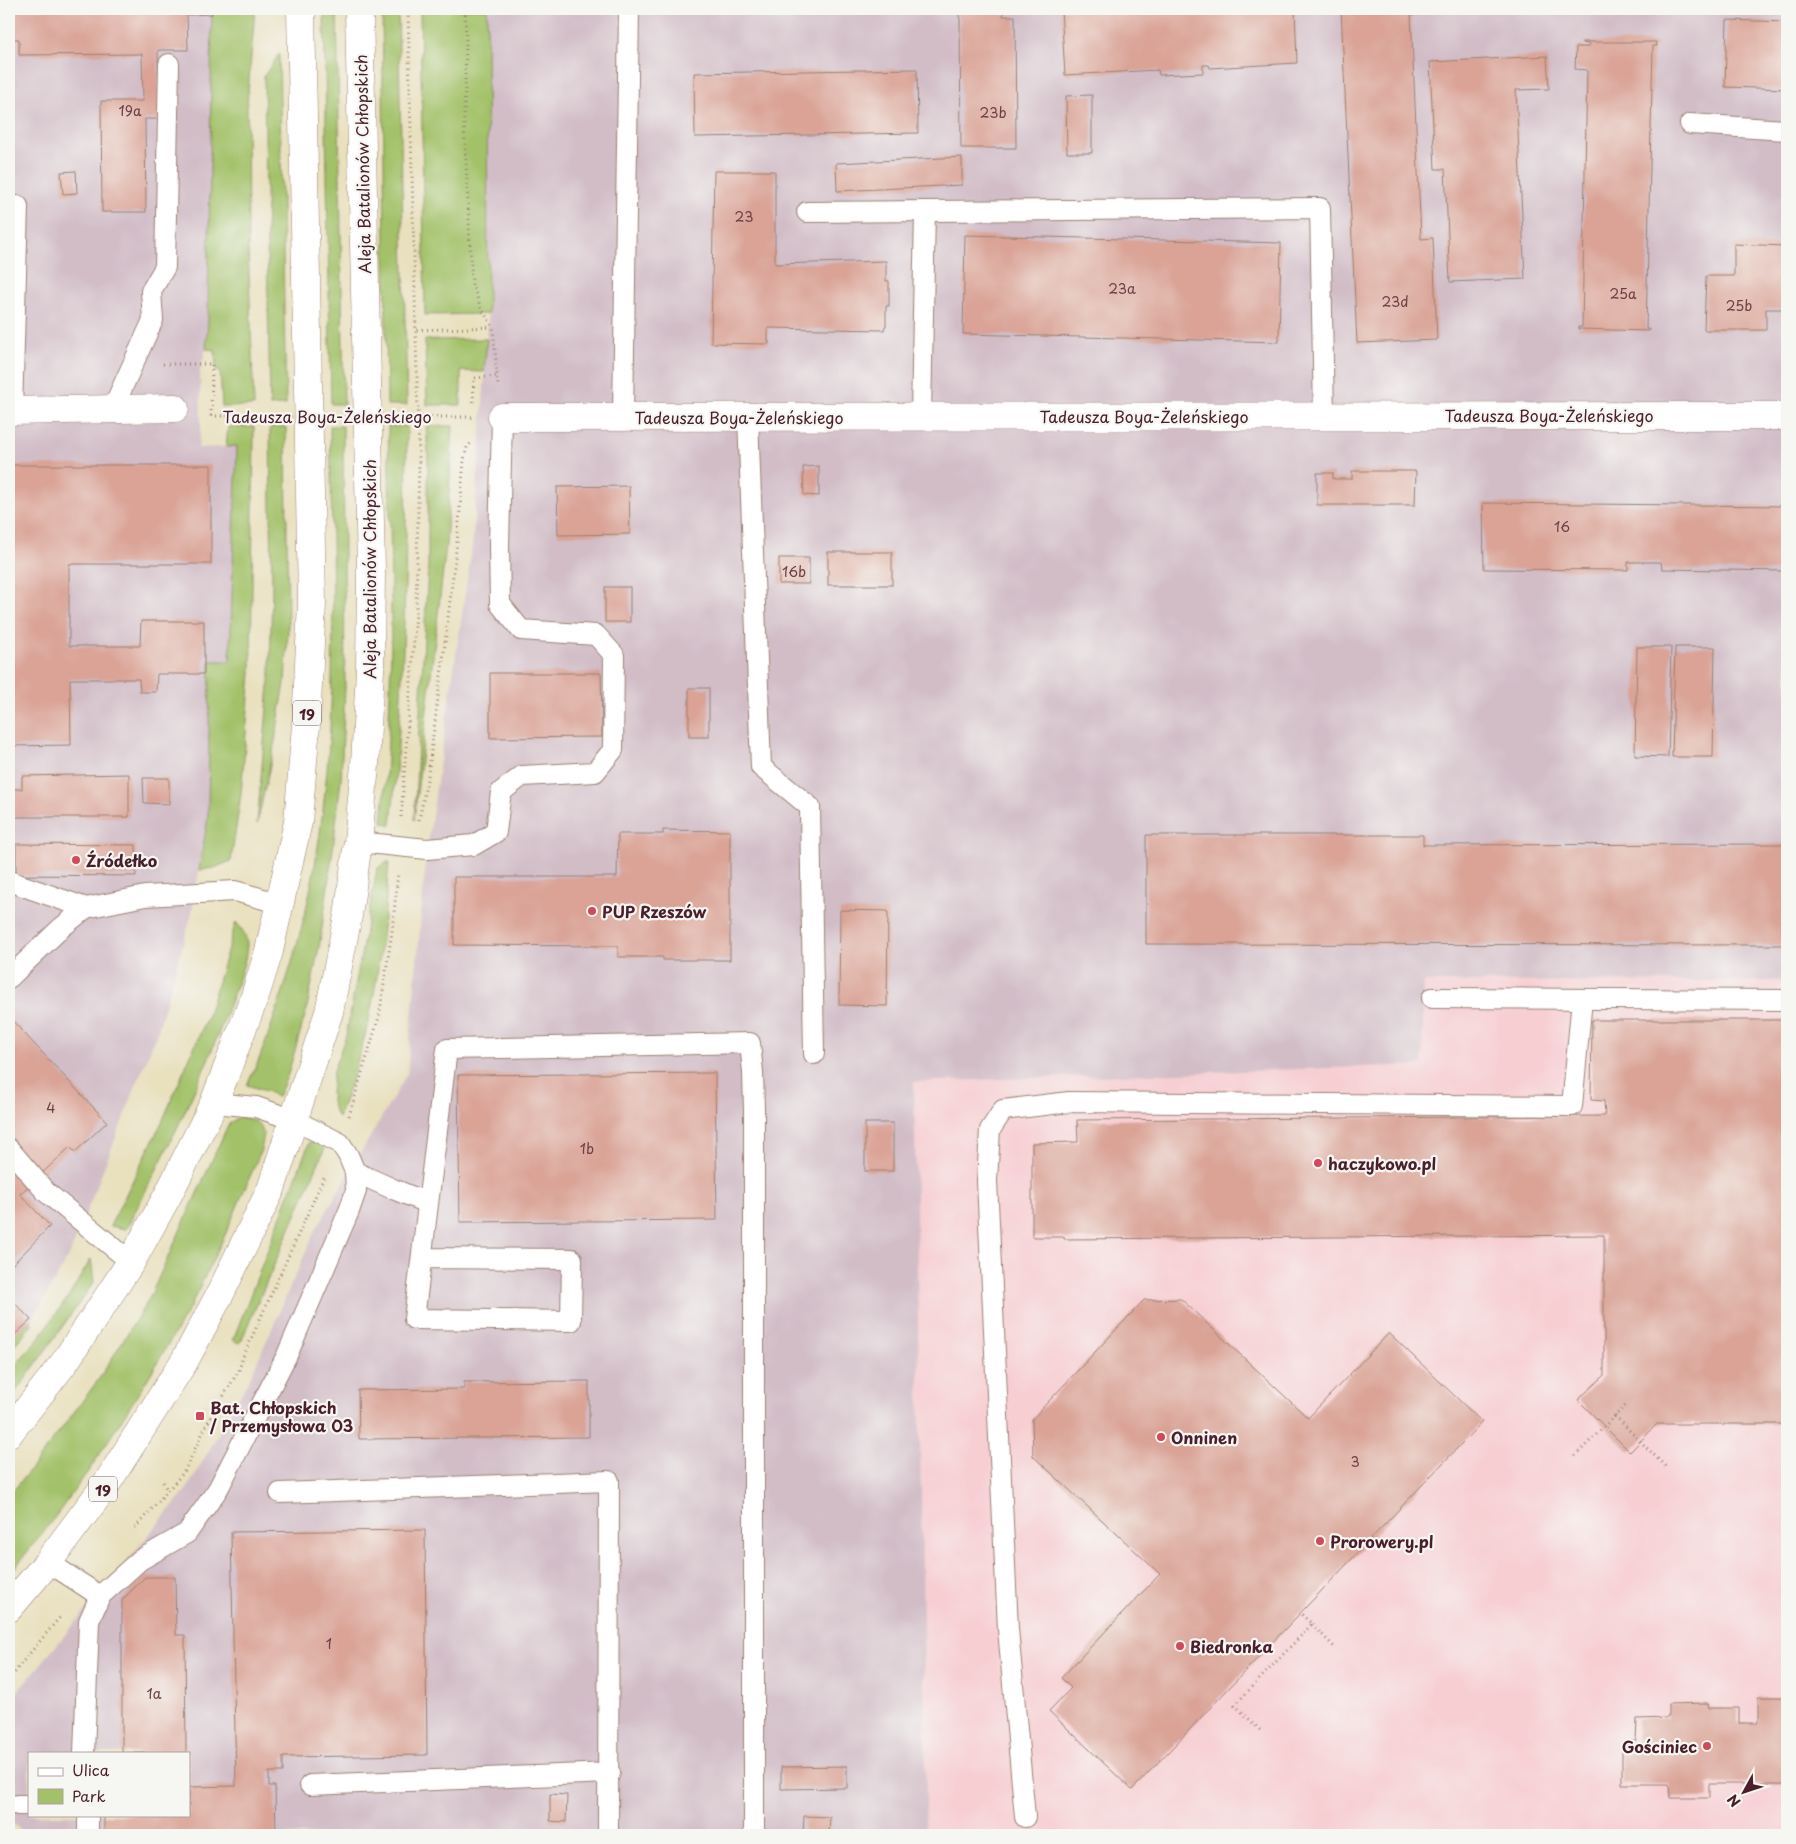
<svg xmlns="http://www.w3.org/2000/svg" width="1796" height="1844" viewBox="0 0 1796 1844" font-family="'Playpen Sans',sans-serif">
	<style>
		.built { fill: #f7cfd3 }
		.industrial { fill: #d2bdc7; fill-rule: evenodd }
		.green { fill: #a2c168; stroke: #76704a }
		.building { fill: #daa396 }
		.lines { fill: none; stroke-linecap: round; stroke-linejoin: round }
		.service-casing { stroke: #9a8074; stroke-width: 22 }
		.minor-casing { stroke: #9a8074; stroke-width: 29 }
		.primary-casing { stroke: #9a8074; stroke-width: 29 }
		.path { stroke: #9a8074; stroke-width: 3; stroke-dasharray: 1 4; stroke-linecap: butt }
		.service { stroke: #fff; stroke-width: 20 }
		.minor { stroke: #fff; stroke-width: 28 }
		.primary { stroke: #fff; stroke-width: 28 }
		.path-bridge { stroke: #9a8074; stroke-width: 3; stroke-dasharray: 1 4; stroke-linecap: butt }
		.poi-dot { fill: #d1495b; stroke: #f6f6f2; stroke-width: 2 }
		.labels { text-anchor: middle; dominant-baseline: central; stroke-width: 4.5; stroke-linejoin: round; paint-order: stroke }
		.number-label { font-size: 14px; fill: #6e4046 }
		.shield { fill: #f6f6f2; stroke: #7e6067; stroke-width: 1 }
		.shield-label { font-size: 15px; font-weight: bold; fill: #4a1f2b }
		.street-label { font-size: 16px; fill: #4a1f2b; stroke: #f6f6f2 }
		.poi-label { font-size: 16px; font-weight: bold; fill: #4a1f2b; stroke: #f6f6f2; text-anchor: start }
	</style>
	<rect width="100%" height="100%" fill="#f6f6f2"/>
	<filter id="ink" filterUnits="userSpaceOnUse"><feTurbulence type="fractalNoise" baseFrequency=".02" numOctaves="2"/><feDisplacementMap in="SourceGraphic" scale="10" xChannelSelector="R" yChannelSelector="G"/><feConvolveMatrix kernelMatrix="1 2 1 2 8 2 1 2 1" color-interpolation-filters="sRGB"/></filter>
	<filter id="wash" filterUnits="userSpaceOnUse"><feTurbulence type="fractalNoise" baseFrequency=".0096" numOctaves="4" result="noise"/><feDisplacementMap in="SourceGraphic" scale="20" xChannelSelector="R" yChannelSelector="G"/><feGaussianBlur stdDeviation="1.12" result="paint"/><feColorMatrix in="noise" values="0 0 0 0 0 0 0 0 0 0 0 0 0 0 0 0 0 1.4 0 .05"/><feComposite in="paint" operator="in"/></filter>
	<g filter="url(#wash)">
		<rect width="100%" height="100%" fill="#e9e0be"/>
		<polygon class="built" points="1787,981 1787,1835 925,1835 926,1801 914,1082 1422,1065 1423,982"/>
		<g class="industrial">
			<polygon points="9,9 212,9 208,320 206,349 200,370 201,428 198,448 237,446 230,661 210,662 208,818 191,917 158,1030 70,1254 32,1320 9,1340"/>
			<path d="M 487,9 L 1787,9 L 1787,981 L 1424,982 L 1422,1065 L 914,1082 L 926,1801 L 925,1835 L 28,1835 L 9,1821 L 9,1702 L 187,1489 L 250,1378 L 315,1231 L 407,1074 L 427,849 L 472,547 L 480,451 L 489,304 ZM 29,1753 L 189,1753 L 189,1815 L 29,1815 Z"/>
		</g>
		<g class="green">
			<polygon points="212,9 255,9 247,104 248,248 254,406 222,407 220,371 216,371 215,350 206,349 208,320"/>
			<polygon points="324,9 337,9 344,404 331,404"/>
			<polygon points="382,9 398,9 407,405 387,405"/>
			<polygon points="420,9 487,9 488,314 425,315"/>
			<polygon points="279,54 286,405 270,406 264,76"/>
			<polygon points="487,339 484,372 461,371 461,405 427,405 425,340"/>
			<path d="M 330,426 L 343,426 L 345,686 L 341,779 L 333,849 L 320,942 L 306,1012 L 288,1074 L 278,1097 L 276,1097 L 269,1092 L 247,1085 C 251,1076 256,1067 260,1057 C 283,995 304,930 315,865 C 340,720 332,572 330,426 Z"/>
			<path d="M 388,426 L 407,426 C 406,559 405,693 391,825 L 382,822 C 395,690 391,558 388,426 Z"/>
			<polygon points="426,426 453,426 446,545 414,820 428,568 428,451"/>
			<polygon points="228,427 254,427 251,673 241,794 231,861 214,868 199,870 208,818 210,661 230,661 237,446 226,447"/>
			<polygon points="270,427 286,427 288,632 285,683 273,752 257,824 270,673 272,587"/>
			<path d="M 389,861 C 384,926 378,994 359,1057 C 353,1078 345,1098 338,1118 L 333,1108 L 331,1093 L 333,1071 L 346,1036 L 377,869 Z"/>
			<path d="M 236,922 C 242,929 247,936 247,945 C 246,964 237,983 231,1000 C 203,1080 165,1154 126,1229 L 110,1226 L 162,1122 L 208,1015 Z"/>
			<path d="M 242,1117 C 265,1122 266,1133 260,1153 L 225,1235 L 190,1307 L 150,1375 L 94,1463 L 55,1517 L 9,1575 L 9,1496 L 38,1460 L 99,1379 L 149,1299 L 228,1125 L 235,1119 Z"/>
			<polygon points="312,1141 325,1148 241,1341 239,1343 233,1340 309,1143"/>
			<polygon points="91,1259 94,1282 26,1378 9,1400 9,1373 41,1335 69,1296"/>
			<polygon points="31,1320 32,1325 9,1351 9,1339"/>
		</g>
		<g id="blocks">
			<g class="building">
				<polygon points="9,9 212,9 212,14 187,15 188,50 158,50 159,119 145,119 146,212 102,212 101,101 143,101 142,54 19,55 19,39 9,39"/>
				<polygon points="959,9 1003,9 1003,16 1015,16 1016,148 961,148 960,18 959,17"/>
				<polygon points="1061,9 1295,9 1297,63 1210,68 1209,65 1203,65 1203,73 1159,75 1158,70 1065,75"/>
				<polygon points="1341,9 1419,9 1419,15 1411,15 1421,239 1433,238 1437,340 1357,343"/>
				<polygon points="1727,20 1787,22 1787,89 1725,87"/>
				<polygon points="1582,42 1656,42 1657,46 1653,46 1646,329 1649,329 1649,331 1578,329 1578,327 1582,327 1587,70 1575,69 1576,47 1589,47 1589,44 1582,43"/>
				<polygon points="1547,56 1549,89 1516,90 1525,279 1450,282 1445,169 1435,169 1430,62"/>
				<polygon points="917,69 918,133 695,137 694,73"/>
				<polygon points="1092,95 1092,153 1067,153 1066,96"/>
				<polygon points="962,157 962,185 837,191 836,163"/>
				<polygon points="76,171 77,193 63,194 61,172"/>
				<polygon points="714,171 775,171 775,264 886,261 886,281 889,281 889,306 886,306 886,326 885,326 884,330 768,328 768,341 769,341 769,344 711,343"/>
				<polygon points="965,235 1281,243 1279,342 963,334"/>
				<polygon points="1734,244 1787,246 1787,309 1766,309 1766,330 1704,330 1706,276 1734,276"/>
				<polygon points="9,465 211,465 211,564 69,564 69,646 140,646 141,621 204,621 204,674 157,674 156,692 140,692 139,679 70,679 71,745 9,746"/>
				<polygon points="819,466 819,496 804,495 803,467"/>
				<polygon points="1352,471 1416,471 1415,505 1317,505 1317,473 1333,473 1333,479 1352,479"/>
				<polygon points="629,486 630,534 558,535 557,487"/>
				<polygon points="1483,503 1787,506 1787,571 1662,569 1661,562 1628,562 1628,570 1484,569"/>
				<rect x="828" y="552" width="64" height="33"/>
				<rect x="779" y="558" width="30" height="26"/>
				<rect x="605" y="587" width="25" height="35"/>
				<polygon points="1637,647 1671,647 1668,757 1635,756"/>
				<polygon points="1675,647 1715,647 1713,757 1672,757"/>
				<polygon points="490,673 601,673 602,737 490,738"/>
				<rect x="689" y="688" width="20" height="49"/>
				<polygon points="129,774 129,817 9,817 9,789 22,789 22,776"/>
				<polygon points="143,778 169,778 169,804 144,803"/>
				<polygon points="663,830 730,831 730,960 663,960 663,957 618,957 618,946 454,945 454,877 617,877 618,834 663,834"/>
				<polygon points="1146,835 1423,835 1423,845 1787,844 1787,945 1146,944"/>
				<polygon points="16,844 136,845 136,876 16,875"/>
				<polygon points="840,910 888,911 887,1006 839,1005"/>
				<polygon points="9,1017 107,1122 75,1152 70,1147 20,1194 50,1226 9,1268 9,1092 14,1088 9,1082"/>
				<polygon points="1592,1020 1787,1020 1787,1424 1657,1424 1630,1452 1578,1400 1604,1375 1604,1235 1064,1239 1064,1237 1032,1237 1032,1143 1078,1142 1077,1120 1605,1116 1604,1101 1591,1100"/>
				<polygon points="715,1073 717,1220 460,1222 458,1075"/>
				<rect x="865" y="1123" width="28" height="48"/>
				<polygon points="9,1297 31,1320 9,1340"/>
				<polygon points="1181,1299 1308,1418 1389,1333 1482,1422 1132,1790 1049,1711 1071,1688 1061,1678 1160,1574 1033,1456 1032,1419 1144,1300"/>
				<polygon points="589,1381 589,1437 359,1439 358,1390 464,1389 464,1382"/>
				<polygon points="425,1530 427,1755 283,1757 283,1772 269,1772 269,1786 275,1786 276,1835 104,1835 104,1815 189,1815 189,1787 236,1786 231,1532"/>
				<polygon points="145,1577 175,1577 176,1635 185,1635 186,1753 122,1753 122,1600"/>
				<polygon points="1758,1697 1787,1697 1787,1784 1709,1784 1709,1798 1670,1798 1669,1784 1622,1784 1622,1751 1627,1751 1627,1741 1636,1741 1637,1719 1668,1718 1668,1704 1708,1703 1709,1708 1739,1708 1739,1723 1758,1723"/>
				<polygon points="847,1766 847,1788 781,1789 781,1767"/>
				<polygon points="550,1794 567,1795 566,1822 550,1821"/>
				<polygon points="804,1816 830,1817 829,1835 803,1835"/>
			</g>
		</g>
	</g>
	<g filter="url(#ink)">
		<use href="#blocks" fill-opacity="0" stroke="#9a8074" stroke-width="1"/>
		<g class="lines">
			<g class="service-casing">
				<g id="service">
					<polyline points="1690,124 1787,130"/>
					<polyline points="807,212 1320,208 1324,416"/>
					<polyline points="112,410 153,320 151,291 165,267 169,64"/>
					<polyline points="12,411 18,206"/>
					<polyline points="623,417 629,9"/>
					<polyline points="748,417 761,767 810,807 814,1054"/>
					<polyline points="921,417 925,211"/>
					<polyline points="358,842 427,849 474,845 496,832 501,792 522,776 595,772 613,750 614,655 596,635 521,630 500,604 499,547 502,417"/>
					<polyline points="9,881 86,908"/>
					<polyline points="9,978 61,928 86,908 145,896 235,891 281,904"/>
					<polyline points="1432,998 1787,1000"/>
					<polyline points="9,1149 46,1192 131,1262"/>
					<polyline points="355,1172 393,1189 428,1203"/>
					<path d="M 422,1258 L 572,1259 L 571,1321 L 414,1319 C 425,1229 436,1139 447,1049 L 750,1043 L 753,1072 L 754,1110 L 754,1835"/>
					<polyline points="280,1493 609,1481 608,1835"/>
					<polyline points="48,1562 100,1596 140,1560 187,1533 218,1489 287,1355 349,1211 356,1191 355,1172 348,1155 340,1143 294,1120 256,1107 214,1103"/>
					<polyline points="84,1753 89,1621 100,1596"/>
					<polyline points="310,1785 610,1773"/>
					<polyline points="17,1805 29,1805"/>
					<polyline points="88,1815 88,1835"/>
					<polyline points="1025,1817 1008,1629 987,1181 990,1130 1003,1110 1069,1102 1572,1106 1582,999"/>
				</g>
			</g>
			<g class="minor-casing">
				<g id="minor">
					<polyline points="9,411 175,408"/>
					<polyline points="502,417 1787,416"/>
				</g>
			</g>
			<g class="primary-casing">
				<g id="primary">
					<polyline points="9,1433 64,1363 131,1262 168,1195 214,1103 255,996 269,951 298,822 306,725 312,603 301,9"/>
					<polyline points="9,1608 48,1562 105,1486 185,1360 221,1292 271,1189 329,1012 348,916 358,842 365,765 370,670 371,570 359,9"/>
				</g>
			</g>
			<g class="path">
				<polyline points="465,9 466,45 464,119 472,284 481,308 493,327 498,385"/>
				<polyline points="417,330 492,327"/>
				<polyline points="163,364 212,364 211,416"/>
				<polyline points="473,402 474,378 498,376"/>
				<polyline points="401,817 416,613 419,459 408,9"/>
				<polyline points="419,820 428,775 444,652 458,533 464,460 467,447 472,442"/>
				<polyline points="349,1116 379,1017 392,932 398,873"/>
				<polyline points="1615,1416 1667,1468"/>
				<polyline points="1575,1456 1627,1404"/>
				<polyline points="163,1482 167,1490"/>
				<polyline points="135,1528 184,1472 207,1424 239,1370 243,1357 325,1175"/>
				<polyline points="1312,1624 1336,1649"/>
				<polyline points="9,1681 20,1665 60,1617"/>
				<polyline points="1260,1730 1235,1705 1312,1624 1300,1613"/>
			</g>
			<use href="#service" class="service"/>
			<use href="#minor" class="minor"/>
			<use href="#primary" class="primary"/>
			<polyline class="path-bridge" points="211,416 473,417"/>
		</g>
	</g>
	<g class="poi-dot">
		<circle cx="76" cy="860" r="5"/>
		<circle cx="592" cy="911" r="5"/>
		<circle cx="1318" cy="1163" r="5"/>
		<rect x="195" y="1411" width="10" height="10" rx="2.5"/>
		<circle cx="1161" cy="1437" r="5"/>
		<circle cx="1320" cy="1541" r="5"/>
		<circle cx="1180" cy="1646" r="5"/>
		<circle cx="1707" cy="1746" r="5"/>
	</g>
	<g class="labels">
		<g class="number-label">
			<text x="130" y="110">19a</text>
			<text x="993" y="112">23b</text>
			<text x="744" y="216">23</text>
			<text x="1122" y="288">23a</text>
			<text x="1623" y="293">25a</text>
			<text x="1395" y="301">23d</text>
			<text x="1739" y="305">25b</text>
			<text x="1562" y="526">16</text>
			<text x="794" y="571">16b</text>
			<text x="51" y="1107">4</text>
			<text x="587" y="1148">1b</text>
			<text x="1355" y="1461">3</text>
			<text x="329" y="1643">1</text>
			<text x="154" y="1693">1a</text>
		</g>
		<g class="shield">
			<rect x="293" y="700.5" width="28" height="25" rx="4"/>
			<rect x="89" y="1476.5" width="28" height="25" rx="4"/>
		</g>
		<g class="shield-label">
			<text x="307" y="713">19</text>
			<text x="103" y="1489">19</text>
		</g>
		<g class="street-label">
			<text transform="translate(362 164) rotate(-91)">Aleja Batalionów Chłopskich</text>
			<text x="1549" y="415">Tadeusza Boya-Żeleńskiego</text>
			<text x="327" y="416">Tadeusza Boya-Żeleńskiego</text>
			<text x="1144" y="416">Tadeusza Boya-Żeleńskiego</text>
			<text x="739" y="417">Tadeusza Boya-Żeleńskiego</text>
			<text transform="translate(369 569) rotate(-90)">Aleja Batalionów Chłopskich</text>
		</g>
		<g class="poi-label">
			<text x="86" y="860">Źródełko</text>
			<text x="602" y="911">PUP Rzeszów</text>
			<text x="1328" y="1163">haczykowo.pl</text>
			<text x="210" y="1407">Bat. Chłopskich<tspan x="210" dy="18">/ Przemysłowa 03</tspan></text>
			<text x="1171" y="1437">Onninen</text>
			<text x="1330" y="1541">Prorowery.pl</text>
			<text x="1190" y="1646">Biedronka</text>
			<text x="1697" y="1746" text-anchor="end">Gościniec</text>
		</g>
	</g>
	<rect width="1796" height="1844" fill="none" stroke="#f6f6f2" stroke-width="30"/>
	<rect x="28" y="1752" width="162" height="65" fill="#f6f6f2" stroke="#b1a0a2"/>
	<rect x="38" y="1768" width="25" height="8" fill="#ffffff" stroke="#b1a0a2"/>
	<text x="72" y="1776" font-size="15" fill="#4a1f2b">Ulica</text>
	<rect x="38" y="1789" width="25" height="15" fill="#a2c168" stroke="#b1a0a2"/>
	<text x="72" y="1802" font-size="15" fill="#4a1f2b">Park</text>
	<g transform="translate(1744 1792) rotate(230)" stroke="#f6f6f2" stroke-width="4" paint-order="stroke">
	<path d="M0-4L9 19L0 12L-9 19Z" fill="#4a1f2b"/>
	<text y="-8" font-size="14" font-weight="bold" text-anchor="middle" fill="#4a1f2b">N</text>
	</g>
</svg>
